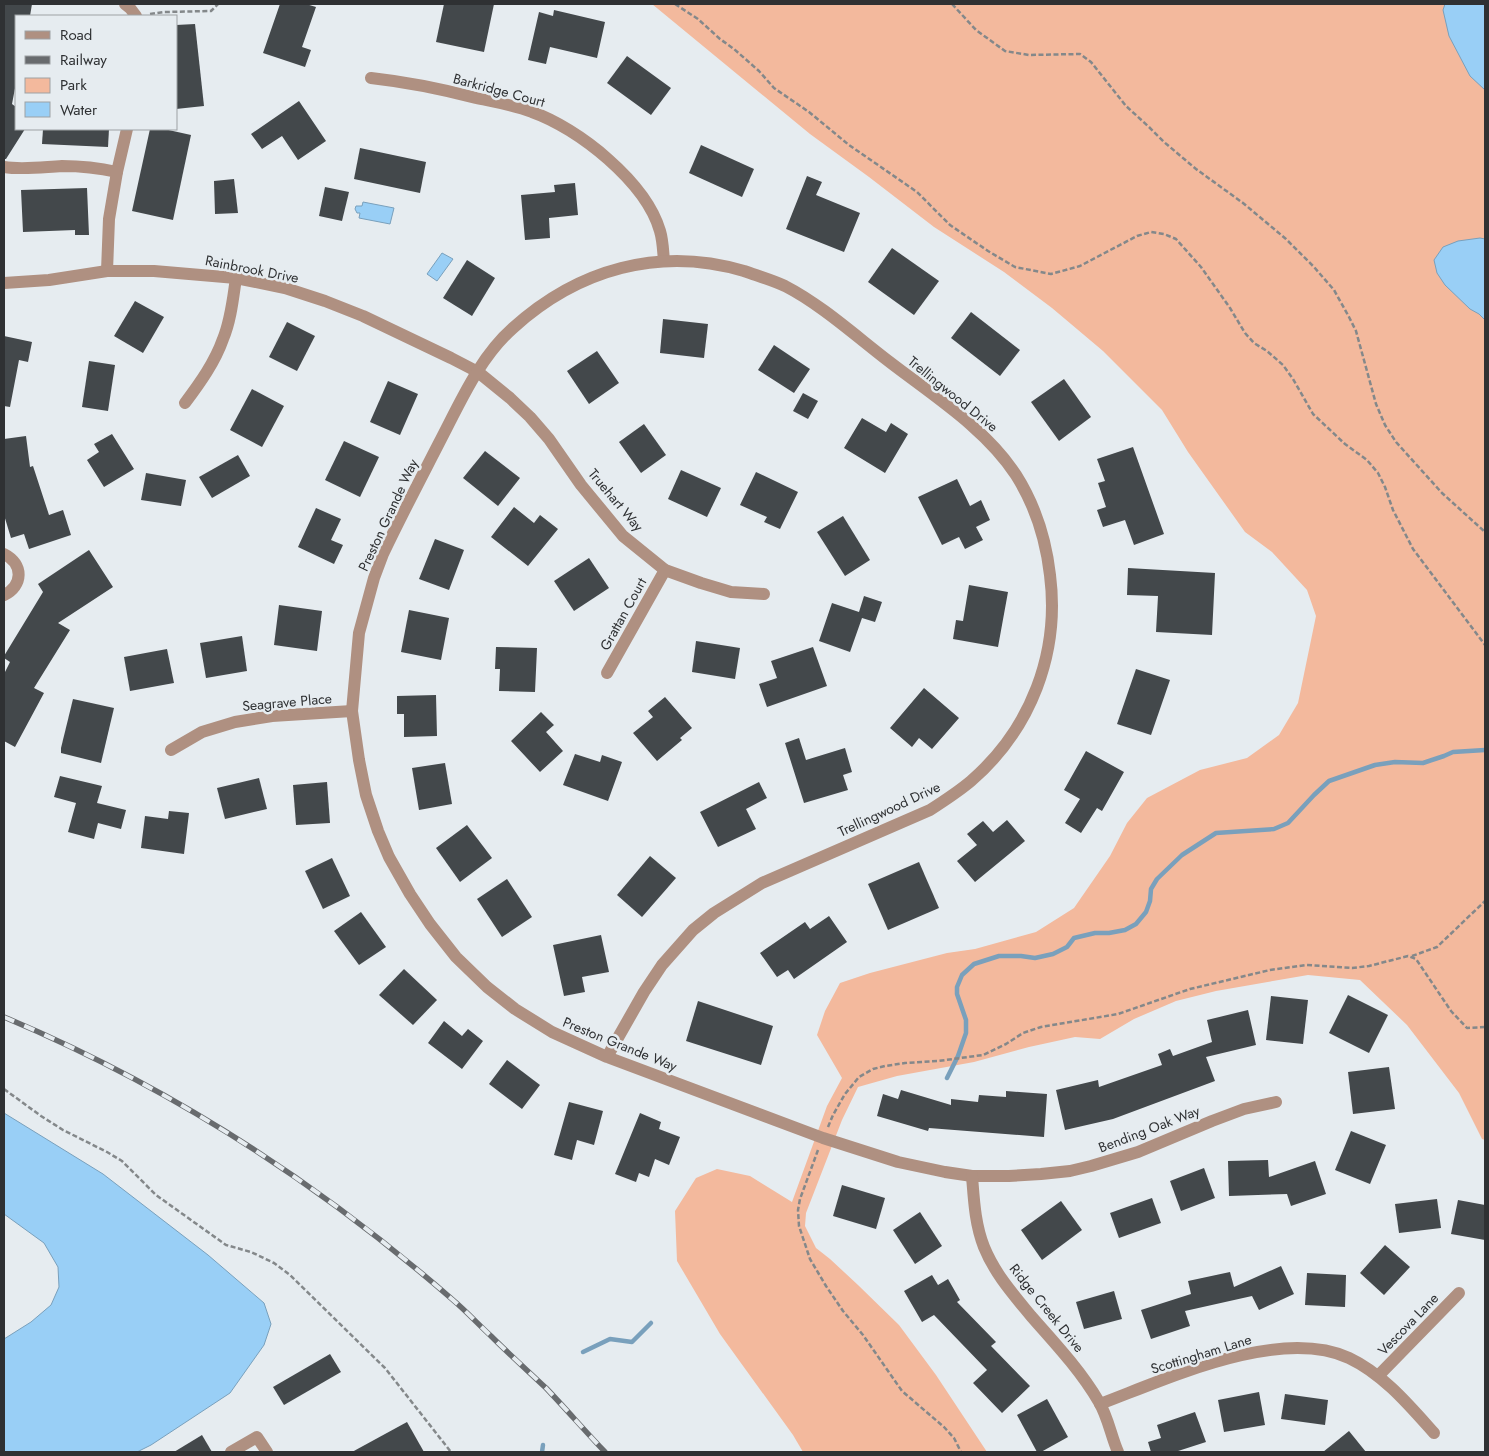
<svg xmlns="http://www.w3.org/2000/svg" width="1489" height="1456" viewBox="0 0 1489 1456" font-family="Jost,sans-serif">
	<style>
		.green { fill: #f3b99d }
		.water { fill: #99cff6; stroke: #79a0bc }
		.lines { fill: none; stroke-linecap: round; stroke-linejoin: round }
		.stream { stroke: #79a0bc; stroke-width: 4.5 }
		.building { fill: #43484b }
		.path { stroke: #84888a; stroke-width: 2.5; stroke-dasharray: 5 2.5; stroke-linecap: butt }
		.minor { stroke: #af9081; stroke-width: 12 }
		.rail-casing { stroke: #686b6e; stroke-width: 5.5 }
		.rail { stroke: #e6ecf0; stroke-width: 4; stroke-dasharray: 11; stroke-linecap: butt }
		.labels { text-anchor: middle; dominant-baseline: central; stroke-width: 5; stroke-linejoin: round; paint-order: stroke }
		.street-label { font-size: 14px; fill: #2f3133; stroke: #e6ecf0 }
	</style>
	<rect width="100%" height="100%" fill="#e6ecf0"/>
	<polygon class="green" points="652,4 1485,4 1485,1140 1482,1139 1459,1093 1407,1025 1360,980 1308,975 1216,991 1176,1001 1134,1019 1100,1039 1075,1037 1029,1047 974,1062 897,1076 858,1087 842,1120 806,1213 805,1226 816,1248 830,1259 858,1285 899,1325 936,1375 987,1452 803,1452 793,1435 720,1334 677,1261 675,1211 696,1178 717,1169 750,1176 792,1202 827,1106 842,1078 817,1035 825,1011 840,983 870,973 947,953 975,949 1036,932 1074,908 1110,856 1127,823 1147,798 1200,770 1247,758 1279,735 1298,703 1316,616 1307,590 1272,552 1245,532 1188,452 1162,410 1103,351 1052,308 1004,272 934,227 869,177 810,134"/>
	<g class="water">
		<polygon points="1445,4 1485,4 1485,90 1470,76 1449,36 1443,10"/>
		<polygon points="363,202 394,208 390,224 359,218 360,213 357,213 355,209 356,206 362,206"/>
		<polygon points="1480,238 1485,239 1485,320 1479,314 1470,309 1445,285 1437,273 1434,260 1443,247 1458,241"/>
		<polygon points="442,253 453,259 437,281 427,274"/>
		<polygon points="4,1113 103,1174 208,1255 264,1303 271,1324 264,1345 230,1393 151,1445 137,1452 4,1452 4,1339 31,1322 51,1305 59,1287 58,1267 44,1243 4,1214"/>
	</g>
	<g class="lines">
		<g class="stream">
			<polyline points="947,1078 958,1056 966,1033 966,1020 957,994 957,987 962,975 974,964 999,956 1021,956 1035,958 1053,954 1067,947 1074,938 1095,933 1109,933 1125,930 1136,924 1146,912 1150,901 1151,889 1157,879 1182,855 1216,833 1274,829 1288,823 1314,795 1329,781 1375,765 1395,762 1423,763 1444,756 1453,752 1485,750"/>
			<polyline points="583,1352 610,1339 632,1342 651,1323"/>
			<polyline points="542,1452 543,1445"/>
		</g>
	</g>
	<g class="building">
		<polygon points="4,4 32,4 30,16 16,16 16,83 12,104 16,107 16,129 25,129 6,159 4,159"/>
		<polygon points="280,4 306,4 316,7 302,47 311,50 305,67 263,53"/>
		<polygon points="444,4 494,4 484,52 436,42"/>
		<polygon points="554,10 605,22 597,58 550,47 546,64 528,60 539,12 553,16"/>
		<polygon points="195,24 204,106 176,109 176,25"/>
		<polygon points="627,56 671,88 651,115 607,83"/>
		<polygon points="299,101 326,141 298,160 282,136 262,149 251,134"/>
		<polygon points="43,129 109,129 108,147 42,144"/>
		<polygon points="150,129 164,129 191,135 173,220 132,211"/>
		<polygon points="701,145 754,169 742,197 689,173"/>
		<polygon points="360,148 426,162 420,193 354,179"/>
		<polygon points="807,176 822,182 816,195 860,213 844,252 786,229"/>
		<polygon points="234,179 238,213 215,214 214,181"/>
		<polygon points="575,183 578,215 549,218 550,238 525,240 521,195 555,192 554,185"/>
		<polygon points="325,187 349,192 342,221 319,216"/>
		<polygon points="87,188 89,235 75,235 75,230 23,232 21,190"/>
		<polygon points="892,248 939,281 914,315 868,282"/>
		<polygon points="467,260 495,278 472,316 443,298"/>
		<polygon points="135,301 164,317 143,353 114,336"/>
		<polygon points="971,312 1020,350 1000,376 951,338"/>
		<polygon points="663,319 708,324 704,358 660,353"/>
		<polygon points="287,322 315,336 297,371 269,357"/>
		<polygon points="4,336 32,342 28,362 19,360 10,407 4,406"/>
		<polygon points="774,345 810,369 794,393 758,370"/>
		<polygon points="597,351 619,383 589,404 567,371"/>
		<polygon points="89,361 115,365 108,411 82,407"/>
		<polygon points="1064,379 1091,417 1059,441 1031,402"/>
		<polygon points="388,381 418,394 400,435 370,422"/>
		<polygon points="252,389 284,406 262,447 230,430"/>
		<polygon points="803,393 818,401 808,419 793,411"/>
		<polygon points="862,418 886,432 891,423 908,434 885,473 844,448"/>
		<polygon points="644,424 666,455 641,473 619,442"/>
		<polygon points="112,434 134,469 104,487 87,460 99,452 94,444"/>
		<polygon points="26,436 30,467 33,466 49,515 63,510 71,535 29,549 24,534 11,538 4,515 4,439"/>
		<polygon points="344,441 379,457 360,497 325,480"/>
		<polygon points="1133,447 1164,534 1134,545 1125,520 1103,527 1097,510 1106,507 1098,483 1105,481 1097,459"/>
		<polygon points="485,451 520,478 498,506 463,478"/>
		<polygon points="238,455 250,476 212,498 199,477"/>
		<polygon points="681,470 721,488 707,517 668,499"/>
		<polygon points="756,472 798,492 780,529 764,522 767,517 740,505"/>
		<polygon points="146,473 186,480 181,506 141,500"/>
		<polygon points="957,479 970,506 981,500 990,520 976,527 983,540 965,549 959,537 942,545 918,497"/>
		<polygon points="514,507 534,523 540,515 558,529 528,566 491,537"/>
		<polygon points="316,508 341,519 331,540 343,545 334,564 298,547"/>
		<polygon points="843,516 870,560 845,576 817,532"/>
		<polygon points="435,539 464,550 449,590 419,579"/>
		<polygon points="89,550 113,587 58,623 70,630 34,688 44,693 15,747 4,741 4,674 10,662 4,658 4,656 43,592 38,584"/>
		<polygon points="589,558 609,588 574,611 554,581"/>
		<polygon points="1128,568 1215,573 1212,635 1156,632 1158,596 1127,595"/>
		<polygon points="969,585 1008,592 998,647 953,639 956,620 963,621"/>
		<polygon points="864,596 882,602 875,622 862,618 850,652 819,641 832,603 859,612"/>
		<polygon points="279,605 322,611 317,651 274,645"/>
		<polygon points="409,610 449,618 441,660 401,652"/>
		<polygon points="242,636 247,671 206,678 200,643"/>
		<polygon points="696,641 740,648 735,679 692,672"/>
		<polygon points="496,647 537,648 535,692 499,691 500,669 495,669"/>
		<polygon points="813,647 827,686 767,707 759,684 777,678 771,661"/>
		<polygon points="167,649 174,683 130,691 124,657"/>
		<polygon points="1136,669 1170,680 1151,735 1117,724"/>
		<polygon points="924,688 959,718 932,749 919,738 912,747 890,728"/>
		<polygon points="436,695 437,736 404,737 404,714 397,714 397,696"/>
		<polygon points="665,697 692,728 680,738 682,740 657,761 633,733 653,717 648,711"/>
		<polygon points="73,699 114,708 101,763 61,753 61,748"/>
		<polygon points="541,712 554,725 546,732 563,751 540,772 511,741"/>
		<polygon points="799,738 806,760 845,748 852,772 843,775 848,790 804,803 785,743"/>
		<polygon points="1086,751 1124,772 1102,811 1097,808 1081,833 1065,823 1080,799 1064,790"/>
		<polygon points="575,754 600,762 602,755 622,762 608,801 563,785"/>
		<polygon points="445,763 452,804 419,810 412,768"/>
		<polygon points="60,776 102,786 97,803 126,810 121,829 98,823 94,839 68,832 76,803 54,797"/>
		<polygon points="259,778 267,809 225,819 217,788"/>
		<polygon points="327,782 330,823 296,825 293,785"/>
		<polygon points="759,782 767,798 746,809 756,829 718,847 700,812"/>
		<polygon points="169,811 189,813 184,854 141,848 145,816 168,819"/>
		<polygon points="1007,820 1025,841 975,882 957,861 977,845 967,834 983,821 993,832"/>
		<polygon points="467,825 492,858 460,882 436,848"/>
		<polygon points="650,856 676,878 642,917 617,895"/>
		<polygon points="332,858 350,896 323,909 305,871"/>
		<polygon points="919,862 939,908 888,930 868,884"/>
		<polygon points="507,879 532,917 502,937 477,899"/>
		<polygon points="361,912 386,947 359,965 334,931"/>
		<polygon points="829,916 847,942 794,979 788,970 777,977 760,953 805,922 810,929"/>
		<polygon points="601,935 609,972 582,977 585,992 564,996 553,945"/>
		<polygon points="404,969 437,1000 413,1025 379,995"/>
		<polygon points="1348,995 1388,1015 1369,1053 1329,1033"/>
		<polygon points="1271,996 1308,1000 1303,1044 1266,1040"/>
		<polygon points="698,1001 773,1026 761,1065 686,1041"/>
		<polygon points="1248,1010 1256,1045 1206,1057 1215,1081 1113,1119 1065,1130 1056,1090 1098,1080 1099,1087 1162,1065 1158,1054 1170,1049 1173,1056 1212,1042 1207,1020"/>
		<polygon points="444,1021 462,1036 468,1029 483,1041 462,1069 428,1043"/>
		<polygon points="507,1060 540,1085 522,1109 489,1084"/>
		<polygon points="1389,1067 1395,1109 1353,1114 1348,1072"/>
		<polygon points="901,1090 951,1105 951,1099 978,1102 979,1095 1006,1097 1006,1091 1047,1094 1044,1137 929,1128 928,1131 877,1116 883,1094 898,1099"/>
		<polygon points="569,1102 603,1111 594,1145 577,1140 572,1160 554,1155"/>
		<polygon points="640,1113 661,1122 659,1129 680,1137 669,1165 655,1159 649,1177 639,1173 636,1182 615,1174"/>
		<polygon points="1351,1131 1386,1145 1370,1184 1335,1170"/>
		<polygon points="1268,1160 1269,1177 1315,1161 1326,1194 1291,1206 1287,1194 1229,1196 1228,1161"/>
		<polygon points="1204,1168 1215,1198 1181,1211 1170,1181"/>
		<polygon points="842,1185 885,1198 876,1229 833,1216"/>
		<polygon points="1152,1198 1161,1223 1119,1238 1110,1213"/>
		<polygon points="1437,1199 1441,1228 1399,1233 1395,1204"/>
		<polygon points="1458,1200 1485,1205 1485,1240 1451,1234"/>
		<polygon points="1061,1201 1082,1230 1042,1260 1021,1230"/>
		<polygon points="920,1212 942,1246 915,1264 893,1230"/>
		<polygon points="1385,1245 1410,1267 1384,1295 1360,1273"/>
		<polygon points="1281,1266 1294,1294 1259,1310 1252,1296 1185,1311 1190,1326 1151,1339 1141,1310 1191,1294 1188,1281 1230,1272 1234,1287"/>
		<polygon points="1307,1273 1346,1275 1345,1307 1305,1305"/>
		<polygon points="932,1275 938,1285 948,1279 960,1300 957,1302 996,1342 991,1346 1030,1386 1002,1413 973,1383 987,1370 934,1315 922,1322 904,1291"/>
		<polygon points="1114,1291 1122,1319 1084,1329 1076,1302"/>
		<polygon points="330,1354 341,1372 284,1405 273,1387"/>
		<polygon points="1259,1392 1265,1425 1224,1432 1218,1400"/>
		<polygon points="1285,1394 1328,1400 1325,1425 1281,1419"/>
		<polygon points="1047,1399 1068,1437 1041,1452 1037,1452 1017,1415"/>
		<polygon points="1195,1412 1206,1442 1175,1452 1151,1452 1148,1442 1161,1438 1157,1425"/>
		<polygon points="407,1422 424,1452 352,1452"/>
		<polygon points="1349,1431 1366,1452 1323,1452"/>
		<polygon points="202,1435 212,1452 174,1452"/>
	</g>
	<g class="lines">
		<g class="path">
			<polyline points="675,4 698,19 720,39 734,49 759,71 774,88 809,112 849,145 917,192 950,225 988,251 1015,267 1051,274 1080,266 1137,236 1151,232 1164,234 1176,239 1201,267 1230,308 1245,333 1254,343 1267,351 1283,365 1293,379 1313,414 1345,444 1367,460 1378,473 1385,487 1393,510 1413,549 1485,645"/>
			<polyline points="952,4 976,30 1005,51 1029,55 1080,54 1091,62 1126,106 1149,127 1164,142 1196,169 1243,203 1286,239 1314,267 1334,290 1349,317 1356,331 1376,404 1385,425 1396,442 1442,493 1485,532"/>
			<polyline points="150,14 164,12 211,11 218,4"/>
			<polyline points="1412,956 1437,947 1485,901"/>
			<polyline points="4,1089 41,1116 63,1130 107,1152 122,1161 156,1195 226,1245 251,1252 274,1263 290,1275 385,1368 451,1452"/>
			<polyline points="828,1127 833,1115 845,1094 859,1077 873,1069 885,1066 905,1063 938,1061 983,1055 1006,1044 1023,1033 1041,1027 1118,1014 1190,989 1270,970 1307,965 1352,968 1369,966 1408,956 1416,959 1451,1011 1467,1028 1485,1027"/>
			<polyline points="818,1150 800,1199 798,1210 799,1226 810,1259 826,1286 843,1311 863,1335 902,1391 944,1427 954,1438 961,1452"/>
		</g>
		<g class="minor">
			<polyline points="125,4 130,8 136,16"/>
			<path d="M 371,78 C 407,82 442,89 476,98 C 495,102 514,105 532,112 C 578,128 646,182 660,231 C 663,241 663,251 664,261"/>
			<path d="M 4,167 C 23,170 43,167 62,166 C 81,166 99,168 117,172 L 127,129"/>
			<polyline points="107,271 109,219 117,172"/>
			<polyline points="4,283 49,280 107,271 154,271 236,278 285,288 325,301 363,316 451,358 478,372 510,398 530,417 549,439 581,485 623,536 665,570 701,583 731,592 764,594"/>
			<path d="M 185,403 C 200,383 215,362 223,339 C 231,320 233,298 236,278"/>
			<path d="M 4,554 C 24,564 23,586 4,595"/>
			<polyline points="607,673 665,570"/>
			<polyline points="171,750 202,732 235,722 272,716 352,711"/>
			<path d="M 607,1057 L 644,992 L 662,965 L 693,930 L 714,913 L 762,883 L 930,810 C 944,801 958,792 971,781 C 1031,729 1060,653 1050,575 C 1046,540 1035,505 1016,475 C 986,429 934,396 891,363 C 858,338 822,305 785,286 C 772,280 758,276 744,271 C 660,246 578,269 513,328 C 479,358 460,403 439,443 C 420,480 401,516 383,554 L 374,578 L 359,633 L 352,711 L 359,760 L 366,795 L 378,831 L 389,857 L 410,894 L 430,924 L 456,957 L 487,987 L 515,1009 L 552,1032 L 607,1057 L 823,1138 L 898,1162 L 945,1172 L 972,1176 L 1009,1176 L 1041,1174 L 1070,1171 L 1091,1166 L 1138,1152 L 1212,1121 L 1244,1109 L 1276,1102"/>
			<path d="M 972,1176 C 974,1201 975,1224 984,1247 C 995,1274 1013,1294 1031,1316 C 1055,1343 1081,1371 1099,1402 C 1108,1417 1111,1436 1118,1452"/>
			<polyline points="1378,1376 1459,1293"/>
			<path d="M 1100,1404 C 1167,1379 1279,1326 1349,1358 C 1383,1374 1409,1405 1434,1433"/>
			<polyline points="231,1452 257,1437 267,1452"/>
		</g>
		<g class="rail-casing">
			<path id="rail" d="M 4,1017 C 168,1086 319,1183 453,1300 C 466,1311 478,1324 491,1336 C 509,1354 528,1371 546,1388 C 566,1409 585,1431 605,1452"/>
		</g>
		<use href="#rail" class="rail"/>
	</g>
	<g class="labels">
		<g class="street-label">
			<text transform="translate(499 90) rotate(15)">Barkridge Court</text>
			<text transform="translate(252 269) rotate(11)">Rainbrook Drive</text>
			<text transform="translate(953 394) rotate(39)">Trellingwood Drive</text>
			<text transform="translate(616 500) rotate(50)">Truehart Way</text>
			<text transform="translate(388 515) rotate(-65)">Preston Grande Way</text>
			<text transform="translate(623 614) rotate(-61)">Grattan Court</text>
			<text transform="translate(287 702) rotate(-5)">Seagrave Place</text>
			<text transform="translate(889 809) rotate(-25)">Trellingwood Drive</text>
			<text transform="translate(620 1044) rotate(22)">Preston Grande Way</text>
			<text transform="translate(1149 1129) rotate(-21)">Bending Oak Way</text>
			<text transform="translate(1047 1308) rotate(51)">Ridge Creek Drive</text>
			<text transform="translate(1408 1324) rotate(-46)">Vescova Lane</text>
			<text transform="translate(1201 1354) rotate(-17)">Scottingham Lane</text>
		</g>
	</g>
	<rect width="1489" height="1456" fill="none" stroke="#2f3133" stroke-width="10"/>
	<rect x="15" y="15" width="162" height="115" fill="#e6ecf0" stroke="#9da1a4"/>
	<rect x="25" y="31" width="25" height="8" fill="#af9081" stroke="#9da1a4"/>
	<text x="60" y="40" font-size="15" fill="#2f3133">Road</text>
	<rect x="25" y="56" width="25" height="8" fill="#686b6e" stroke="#9da1a4"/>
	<text x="60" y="65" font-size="15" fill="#2f3133">Railway</text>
	<rect x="25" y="78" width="25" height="15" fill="#f3b99d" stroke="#9da1a4"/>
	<text x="60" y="90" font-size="15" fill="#2f3133">Park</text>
	<rect x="25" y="102" width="25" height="15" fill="#99cff6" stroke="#9da1a4"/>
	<text x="60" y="115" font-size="15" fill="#2f3133">Water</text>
</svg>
